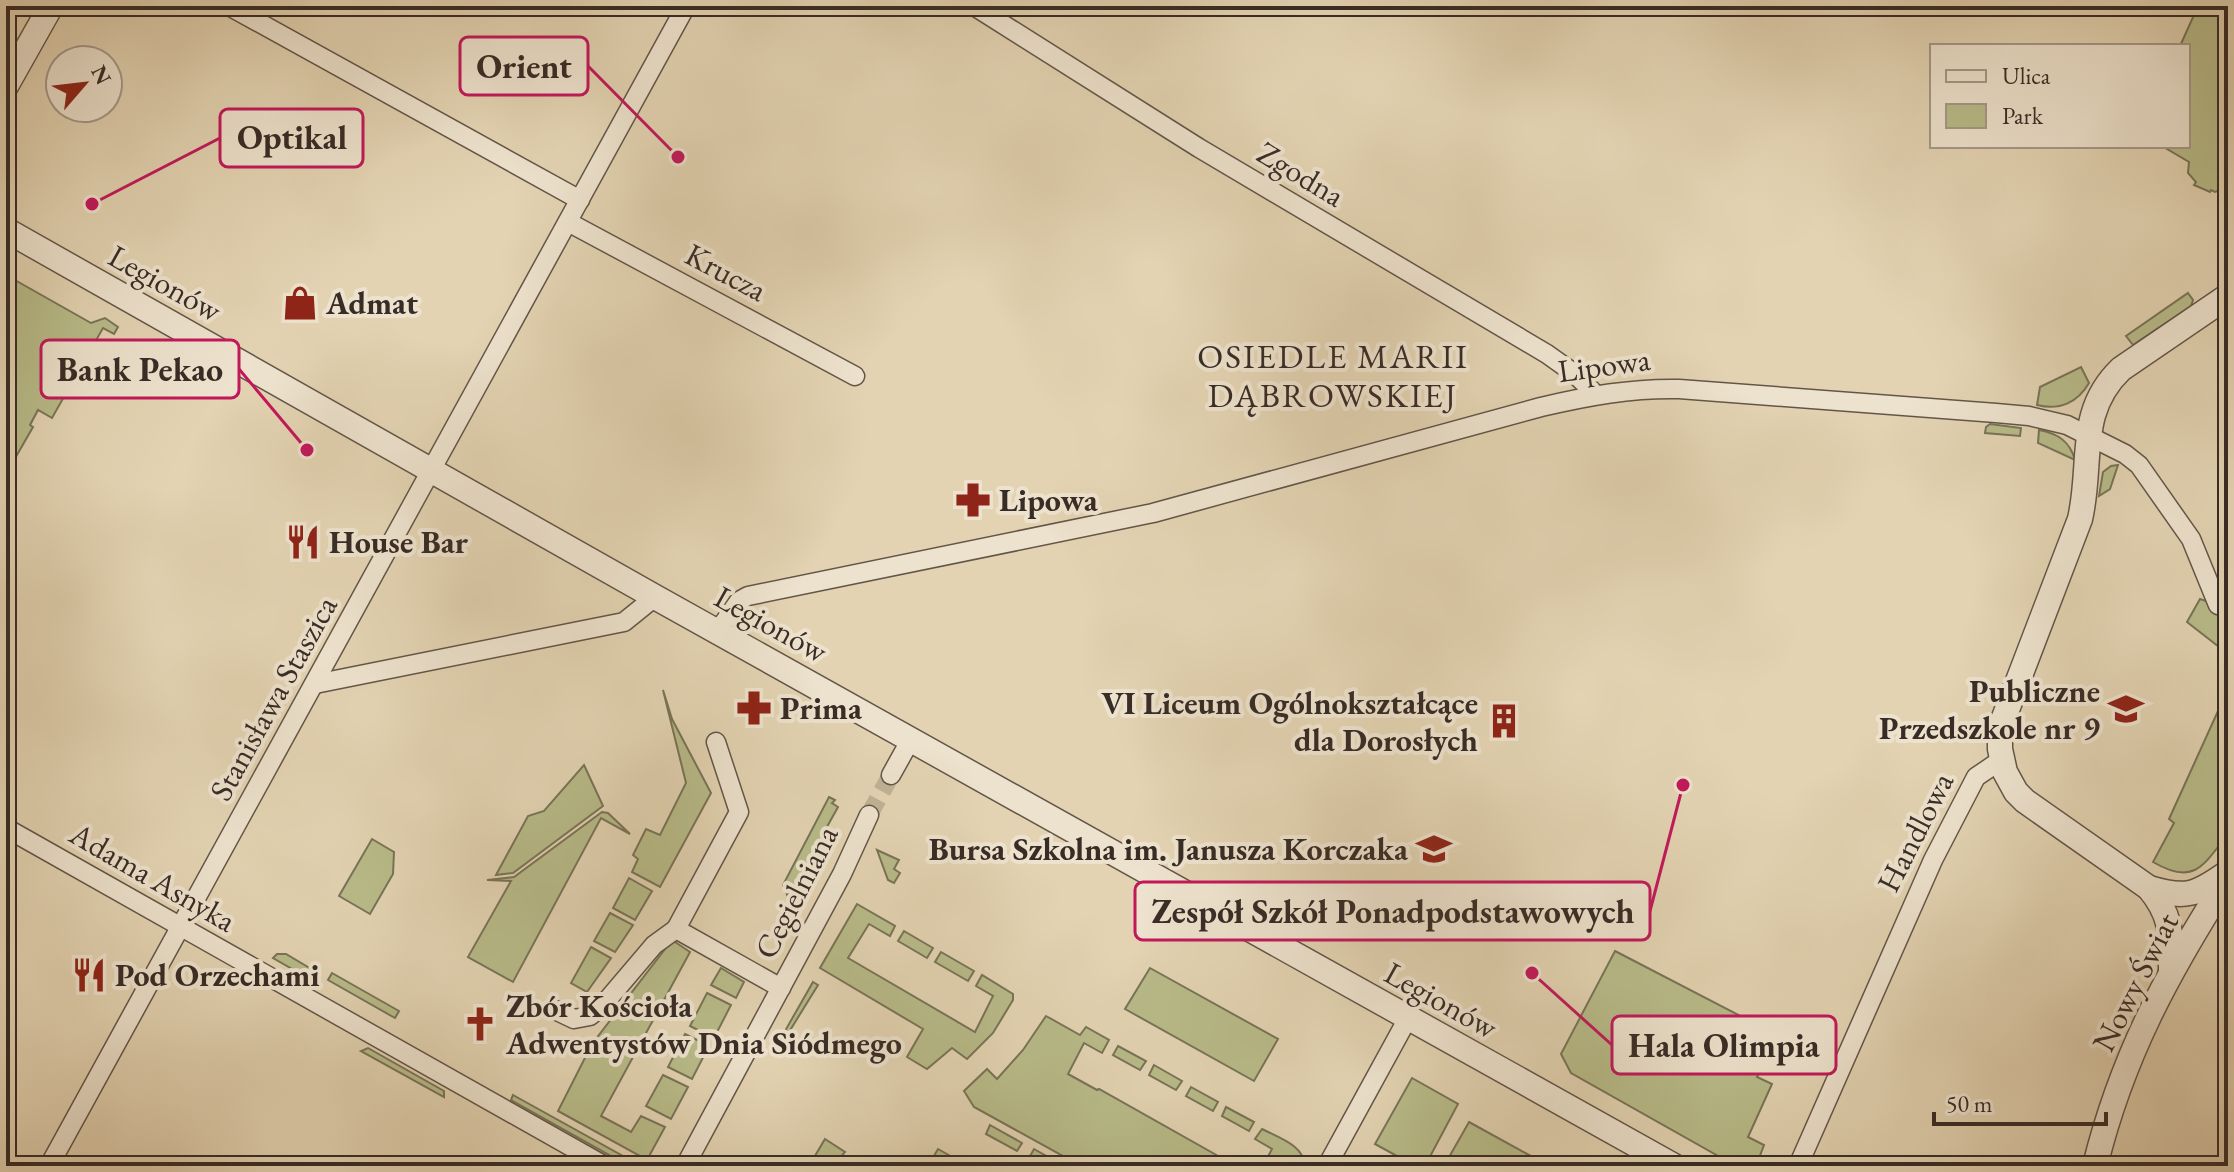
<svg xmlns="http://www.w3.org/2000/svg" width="2234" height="1172" viewBox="0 0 2234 1172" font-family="'EB Garamond',serif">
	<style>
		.green { fill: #b8bb89; stroke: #787458; stroke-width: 2 }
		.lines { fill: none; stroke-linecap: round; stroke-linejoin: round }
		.minor-tunnel { stroke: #c1b296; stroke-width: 18; stroke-dasharray: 18 9; stroke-linecap: butt }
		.minor-casing { stroke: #635649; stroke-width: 21 }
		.tertiary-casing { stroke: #635649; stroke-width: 27 }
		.minor { stroke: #ede2cd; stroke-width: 18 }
		.tertiary { stroke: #ede2cd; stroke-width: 24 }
		.labels { text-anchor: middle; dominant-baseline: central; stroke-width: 8; stroke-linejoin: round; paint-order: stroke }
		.street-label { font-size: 32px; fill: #382c26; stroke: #ede2cd }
		.poi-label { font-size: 32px; font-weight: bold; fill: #382c26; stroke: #ede2cd; text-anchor: start }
		.neighbourhood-label { font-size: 34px; letter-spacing: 2px; fill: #382c26; stroke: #ede2cd }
		.leader { fill: none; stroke: #c2185b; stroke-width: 3 }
		.callout-dot { fill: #c2185b; stroke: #ede2cd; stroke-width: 3 }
		.callout { fill: #ede2cd; stroke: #c2185b; stroke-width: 3 }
		.callout-label { font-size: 34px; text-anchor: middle; font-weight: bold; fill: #382c26 }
	</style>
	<rect width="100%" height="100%" fill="#e3d3b2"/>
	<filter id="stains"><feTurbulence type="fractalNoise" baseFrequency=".0025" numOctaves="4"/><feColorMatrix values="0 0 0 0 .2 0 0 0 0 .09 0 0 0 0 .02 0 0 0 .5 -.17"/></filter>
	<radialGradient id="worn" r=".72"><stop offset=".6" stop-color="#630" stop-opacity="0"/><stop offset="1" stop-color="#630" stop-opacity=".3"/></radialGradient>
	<g class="green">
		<polygon points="2198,6 2220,6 2228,10 2228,187 2215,192 2211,190 2210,192 2194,185 2196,182 2188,173 2189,162 2162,146 2188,146 2188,46 2180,46"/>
		<polygon points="6,275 91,323 105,318 118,327 114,334 103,328 52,418 38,410 30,425 33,427 6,474"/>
		<polygon points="2188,293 2193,300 2191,306 2133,345 2126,336"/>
		<path d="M 2081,367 L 2089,383 C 2078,402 2060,411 2037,405 L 2040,387 Z"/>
		<polygon points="1990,424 2021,428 2020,436 1985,433 1986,427"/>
		<path d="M 2039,430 C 2057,433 2070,441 2075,460 L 2038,443 Z"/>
		<polygon points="2118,465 2110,489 2099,496 2103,472 2111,466"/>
		<polygon points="2200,599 2218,605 2228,599 2228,654 2187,622"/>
		<path d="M 2228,689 L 2228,834 C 2203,866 2194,886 2153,862 L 2174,823 L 2169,819 Z"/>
		<polygon points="663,690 672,719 711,793 660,887 632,872 638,859 633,855 646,829 660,835 686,783"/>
		<polygon points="584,765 603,806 513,873 496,875 528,816 544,811"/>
		<polygon points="829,797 835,800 832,803 838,807 788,897 783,885"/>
		<polygon points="602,812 608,813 630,834 601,818 513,982 468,957 511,881 487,880 514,877"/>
		<polygon points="372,839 394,852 393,874 370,914 339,896"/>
		<polygon points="877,850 899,860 894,869 900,873 894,883 888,880"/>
		<polygon points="629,878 652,891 635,920 613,908"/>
		<polygon points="857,904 895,926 890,936 869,924 848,958 975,1032 993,996 976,986 982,975 1013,994 1013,1000 993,1033 967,1059 952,1048 927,1069 907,1057 923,1029 820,968"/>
		<polygon points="610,913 633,925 615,952 594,941"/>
		<polygon points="904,931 933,948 927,958 898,941"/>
		<polygon points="672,940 690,952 601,1116 631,1132 641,1116 665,1127 647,1160 558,1111 592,1044"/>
		<polygon points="591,947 611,958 587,992 571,983"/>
		<polygon points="1615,951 1779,1036 1757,1077 1772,1084 1748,1137 1764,1145 1756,1166 1736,1166 1571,1073 1561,1054"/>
		<polygon points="941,952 974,971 968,981 935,962"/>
		<polygon points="277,954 286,954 318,973 313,981 273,958"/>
		<polygon points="721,968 744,982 736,998 711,985"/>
		<polygon points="1150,968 1278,1039 1254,1081 1125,1009"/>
		<polygon points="332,973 399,1011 395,1018 328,980"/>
		<polygon points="813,982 818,985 789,1032 785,1031"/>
		<polygon points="707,993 731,1005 714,1038 690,1026"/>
		<polygon points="1046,1016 1080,1035 1086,1027 1109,1040 1102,1053 1084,1043 1068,1074 1097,1090 1099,1089 1227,1161 1232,1166 1081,1166 974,1107 964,1091 987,1069 997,1079 1023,1050"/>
		<polygon points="685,1034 709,1046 692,1079 668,1067"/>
		<polygon points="1118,1046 1146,1061 1140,1070 1113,1055"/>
		<polygon points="368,1048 444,1091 444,1097 361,1051"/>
		<polygon points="1154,1065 1182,1081 1176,1090 1149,1075"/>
		<polygon points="663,1075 688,1087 671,1119 646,1106"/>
		<polygon points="1412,1078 1458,1104 1425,1166 1415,1166 1375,1144"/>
		<polygon points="1191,1087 1218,1102 1213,1111 1186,1096"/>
		<polygon points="513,1095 641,1166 629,1166 511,1100"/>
		<polygon points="1226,1107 1254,1122 1249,1131 1222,1116"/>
		<polygon points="1469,1122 1549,1166 1444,1166"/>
		<polygon points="990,1125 1022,1143 1017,1151 986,1134"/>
		<path d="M 1262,1129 C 1277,1137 1306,1146 1304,1166 L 1263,1166 L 1272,1149 L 1255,1139 Z"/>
		<polygon points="825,1139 845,1152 833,1166 809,1166"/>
		<polygon points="938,1149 968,1166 928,1166"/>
		<polygon points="1034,1149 1064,1166 1044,1166 1029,1158"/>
	</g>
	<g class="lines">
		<polyline class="minor-tunnel" points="869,815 891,775"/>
		<g class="minor-casing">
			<g id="minor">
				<polyline points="229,6 580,200"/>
				<polyline points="974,6 1199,148 1547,354 1575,374 1595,394"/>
				<polyline points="568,222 855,376"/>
				<path d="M 718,631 L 739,601 L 748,596 L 1153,513 L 1541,407 C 1588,396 1631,388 1679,389 L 1996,413 L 2029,416 L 2067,425 L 2125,454 L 2139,465 L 2191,539 L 2218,605"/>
				<polyline points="315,684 624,622 655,597"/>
				<polyline points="716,742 739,812 676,929 781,988"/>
				<polyline points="891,775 911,739"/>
				<polyline points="6,828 605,1166"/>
				<polyline points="553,1009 574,1019 590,1016 603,1005 654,945 676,929"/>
				<polyline points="49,1166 686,6"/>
				<polyline points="685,1166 842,874 869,815"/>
				<polyline points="1327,1166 1408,1018"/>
				<polyline points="1798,1166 1933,860 1976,777 2001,760"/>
			</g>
		</g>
		<g class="tertiary-casing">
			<g id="tertiary">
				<polyline points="6,86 51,6"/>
				<polyline points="6,230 655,597 1674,1166"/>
				<path d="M 2149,888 C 2186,899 2196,895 2227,873"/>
				<path d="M 2171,972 C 2171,936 2173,917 2149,888 L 2025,801 L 2016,792 L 2005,772 L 2000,749 L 2000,728 L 2080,519 C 2093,463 2076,412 2121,369 L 2228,296"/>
				<path d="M 2095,1166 C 2122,1056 2168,972 2228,878"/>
			</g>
		</g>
		<use href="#minor" class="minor"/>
		<use href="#tertiary" class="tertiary"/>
	</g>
	<defs>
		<g id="shop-bare" transform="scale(2.76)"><path d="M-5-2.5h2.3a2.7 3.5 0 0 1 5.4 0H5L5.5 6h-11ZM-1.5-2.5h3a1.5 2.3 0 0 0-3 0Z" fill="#8f2418" stroke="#ede2cd" stroke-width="2.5" paint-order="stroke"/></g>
		<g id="pharmacy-bare" transform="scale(2.76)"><path d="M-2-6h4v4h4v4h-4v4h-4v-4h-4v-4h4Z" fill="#8f2418" stroke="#ede2cd" stroke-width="2.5" paint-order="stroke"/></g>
		<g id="restaurant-bare" transform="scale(2.76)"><path d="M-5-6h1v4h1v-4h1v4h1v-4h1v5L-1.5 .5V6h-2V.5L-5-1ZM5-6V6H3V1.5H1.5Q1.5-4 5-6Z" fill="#8f2418" stroke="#ede2cd" stroke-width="2.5" paint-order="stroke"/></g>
		<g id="school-bare" transform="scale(2.76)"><path d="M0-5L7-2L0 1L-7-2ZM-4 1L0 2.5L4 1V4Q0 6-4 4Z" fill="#8f2418" stroke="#ede2cd" stroke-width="2.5" paint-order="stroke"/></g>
		<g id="building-bare" transform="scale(2.76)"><path d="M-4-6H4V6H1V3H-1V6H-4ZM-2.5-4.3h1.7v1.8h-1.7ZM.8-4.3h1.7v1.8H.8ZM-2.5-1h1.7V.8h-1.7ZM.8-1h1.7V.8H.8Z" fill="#8f2418" stroke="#ede2cd" stroke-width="2.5" paint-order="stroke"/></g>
		<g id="church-bare" transform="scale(2.76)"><path d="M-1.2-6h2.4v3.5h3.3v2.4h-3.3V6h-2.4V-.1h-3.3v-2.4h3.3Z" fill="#8f2418" stroke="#ede2cd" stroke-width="2.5" paint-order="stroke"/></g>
	</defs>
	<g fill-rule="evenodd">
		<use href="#shop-bare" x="300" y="303"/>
		<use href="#pharmacy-bare" x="973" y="500"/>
		<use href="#restaurant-bare" x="303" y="542"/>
		<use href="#pharmacy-bare" x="754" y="708"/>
		<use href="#school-bare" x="2126" y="709"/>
		<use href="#building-bare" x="1504" y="721"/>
		<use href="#school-bare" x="1434" y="849"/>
		<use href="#restaurant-bare" x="89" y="975"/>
		<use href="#church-bare" x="480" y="1024"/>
	</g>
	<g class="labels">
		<g class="street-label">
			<text transform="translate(1301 174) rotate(31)">Zgodna</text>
			<text transform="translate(726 272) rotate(28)">Krucza</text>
			<text transform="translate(165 283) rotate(29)">Legionów</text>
			<text transform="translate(1604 365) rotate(-8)">Lipowa</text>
			<text transform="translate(771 624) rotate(29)">Legionów</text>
			<text transform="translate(273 698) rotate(-61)">Stanisława Staszica</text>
			<text transform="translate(1915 832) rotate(-63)">Handlowa</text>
			<text transform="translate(153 877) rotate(30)">Adama Asnyka</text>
			<text transform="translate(796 892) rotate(-63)">Cegielniana</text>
			<text transform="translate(2135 982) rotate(-63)">Nowy Świat</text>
			<text transform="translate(1441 1000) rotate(29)">Legionów</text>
		</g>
		<g class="poi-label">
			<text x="326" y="303">Admat</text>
			<text x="999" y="500">Lipowa</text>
			<text x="329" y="542">House Bar</text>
			<text x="2100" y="691" text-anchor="end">Publiczne<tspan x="2100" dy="37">Przedszkole nr 9</tspan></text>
			<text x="1478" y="703" text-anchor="end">VI Liceum Ogólnokształcące<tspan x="1478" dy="37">dla Dorosłych</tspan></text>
			<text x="780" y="708">Prima</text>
			<text x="1408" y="849" text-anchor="end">Bursa Szkolna im. Janusza Korczaka</text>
			<text x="115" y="975">Pod Orzechami</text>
			<text x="506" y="1006">Zbór Kościoła<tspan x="506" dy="37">Adwentystów Dnia Siódmego</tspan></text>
		</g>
		<g class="neighbourhood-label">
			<text x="1333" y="356">OSIEDLE MARII<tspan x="1333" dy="39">DĄBROWSKIEJ</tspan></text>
		</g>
	</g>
	<path class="leader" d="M678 157L588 66M92 204L220 138M307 450L239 369M1683 785L1650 911M1532 973L1612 1045"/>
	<g class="callout-dot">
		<circle cx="678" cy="157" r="8"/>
		<circle cx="92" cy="204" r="8"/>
		<circle cx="307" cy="450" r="8"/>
		<circle cx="1683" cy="785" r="8"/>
		<circle cx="1532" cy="973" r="8"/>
	</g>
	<g class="callout">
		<rect x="460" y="37" width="128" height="58" rx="8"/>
		<rect x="220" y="109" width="143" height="58" rx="8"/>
		<rect x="41" y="340" width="198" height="58" rx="8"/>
		<rect x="1135" y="882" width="515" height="58" rx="8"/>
		<rect x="1612" y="1016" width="224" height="58" rx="8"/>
	</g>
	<g class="callout-label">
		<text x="524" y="78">Orient</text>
		<text x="292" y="149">Optikal</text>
		<text x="140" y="381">Bank Pekao</text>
		<text x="1393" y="923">Zespół Szkół Ponadpodstawowych</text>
		<text x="1724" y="1057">Hala Olimpia</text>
	</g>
	<rect width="2234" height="1172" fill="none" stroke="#e3d3b2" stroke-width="32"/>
	<rect x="8" y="8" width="2218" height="1156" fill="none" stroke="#382c26" stroke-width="4"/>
	<rect x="16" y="16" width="2202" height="1140" fill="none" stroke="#382c26" stroke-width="2"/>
	<rect x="1930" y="44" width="260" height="104" fill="#ede2cd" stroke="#a5998a" stroke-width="2"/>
	<rect x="1946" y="70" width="40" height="12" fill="#ede2cd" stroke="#a5998a" stroke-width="2"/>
	<text x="2002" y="84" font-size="24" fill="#382c26">Ulica</text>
	<rect x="1946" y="104" width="40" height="24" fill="#b8bb89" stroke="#a5998a" stroke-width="2"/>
	<text x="2002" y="124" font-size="24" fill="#382c26">Park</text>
	<g transform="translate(84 84) rotate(62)"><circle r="38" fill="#ede2cd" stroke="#a5998a" stroke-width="2"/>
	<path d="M0-6L14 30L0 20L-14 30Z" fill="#8f2418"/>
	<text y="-12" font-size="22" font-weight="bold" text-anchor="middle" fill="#382c26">N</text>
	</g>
	<path d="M1934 1112v12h172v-12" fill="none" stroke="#382c26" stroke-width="4"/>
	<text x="1946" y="1112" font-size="24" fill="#382c26" stroke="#ede2cd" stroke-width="6" paint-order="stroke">50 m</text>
	<rect width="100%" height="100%" filter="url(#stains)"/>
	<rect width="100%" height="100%" fill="url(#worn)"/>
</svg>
